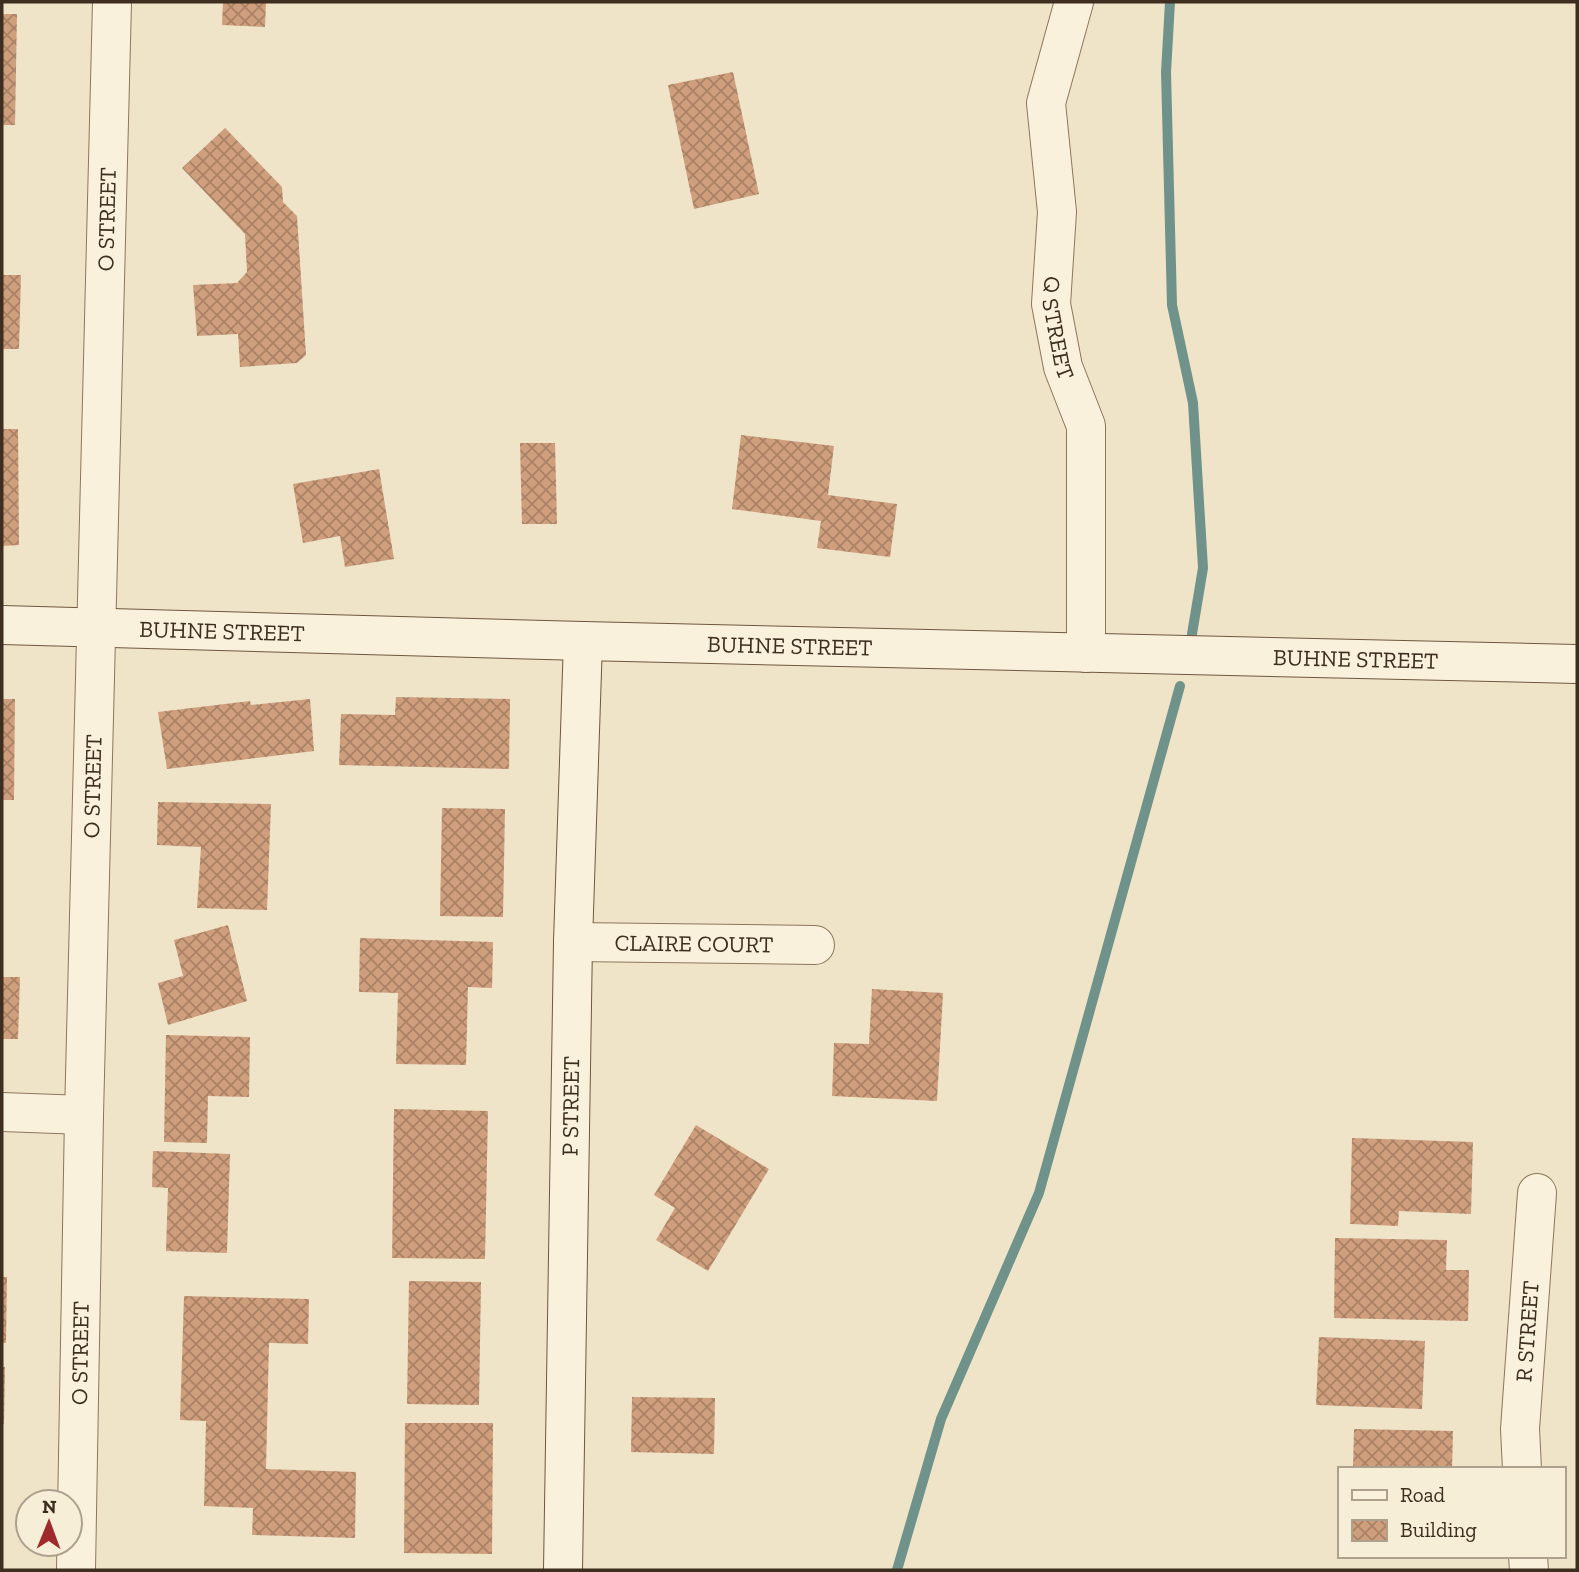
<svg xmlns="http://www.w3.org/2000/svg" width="1579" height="1572" viewBox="0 0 1579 1572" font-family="'Zilla Slab',serif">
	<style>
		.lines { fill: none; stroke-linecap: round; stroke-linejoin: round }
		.stream { stroke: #6f938a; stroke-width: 10 }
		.building { fill: url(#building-cross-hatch) }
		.street-casing { stroke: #8d765c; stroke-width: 40 }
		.secondary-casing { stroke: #6f573f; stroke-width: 40 }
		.street { stroke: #faf1dc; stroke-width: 38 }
		.secondary { stroke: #faf1dc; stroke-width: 38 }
		.labels { text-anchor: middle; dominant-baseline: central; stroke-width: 5; stroke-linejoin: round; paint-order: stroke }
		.street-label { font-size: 23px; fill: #3d2e20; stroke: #f7eed8 }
	</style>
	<defs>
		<pattern id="building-cross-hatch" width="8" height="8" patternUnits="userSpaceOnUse" patternTransform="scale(1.75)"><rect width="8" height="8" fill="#cf9f7d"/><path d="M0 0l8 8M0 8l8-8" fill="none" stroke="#a98266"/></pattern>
	</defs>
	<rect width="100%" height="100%" fill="#f0e4c8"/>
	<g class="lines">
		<g class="stream">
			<polyline points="1170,2 1166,72 1172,305 1193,403 1203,568 1190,646"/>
			<polyline points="897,1570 941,1419 1039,1193 1180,686"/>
		</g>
	</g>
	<g class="building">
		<polygon points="223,2 266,2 265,27 222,25"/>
		<polygon points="2,14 17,14 15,125 2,125"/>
		<polygon points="733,72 759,194 694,209 668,85"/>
		<polygon points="225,128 282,187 283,202 297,216 306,355 297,363 240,367 238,334 197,336 193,285 237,283 247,272 245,234 182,168"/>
		<polygon points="2,275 21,275 19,349 2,349"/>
		<polygon points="2,429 18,429 19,545 2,546"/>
		<polygon points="741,435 834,446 828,495 897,504 890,557 817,548 821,521 732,509"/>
		<polygon points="520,443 555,443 557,524 522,524"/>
		<polygon points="379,469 394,559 345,567 340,536 303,543 293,484"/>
		<polygon points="396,697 510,699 509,769 339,765 341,714 395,715"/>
		<polygon points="2,699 15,699 14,800 2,800"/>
		<polygon points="310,699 314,751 167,769 158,712 250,701 251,705"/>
		<polygon points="158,802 271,804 267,910 197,908 201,847 157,845"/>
		<polygon points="442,808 505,809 503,917 440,916"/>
		<polygon points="228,925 247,1001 168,1025 158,983 183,976 174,940"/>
		<polygon points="360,938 493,942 492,988 468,987 466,1065 396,1064 398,993 359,992"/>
		<polygon points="2,977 20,977 18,1039 2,1039"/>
		<polygon points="872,989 943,993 937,1101 832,1096 834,1043 869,1044"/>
		<polygon points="166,1035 250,1037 249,1097 208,1096 207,1143 164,1142"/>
		<polygon points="394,1109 488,1111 485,1259 392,1258"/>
		<polygon points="696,1125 769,1169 708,1271 656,1240 675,1208 654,1195"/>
		<polygon points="1352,1138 1473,1142 1471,1214 1399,1211 1398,1226 1350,1224"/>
		<polygon points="153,1151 230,1154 227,1253 166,1251 168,1188 152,1187"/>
		<polygon points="1335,1238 1447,1240 1446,1270 1469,1270 1468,1321 1334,1318"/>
		<polygon points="2,1277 7,1277 6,1343 2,1343"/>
		<polygon points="409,1281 481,1282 479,1405 407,1404"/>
		<polygon points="184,1296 309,1299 308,1344 269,1343 266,1469 356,1472 355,1538 252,1535 253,1508 204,1506 206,1421 180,1420"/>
		<polygon points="1319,1337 1425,1341 1422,1409 1316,1405"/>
		<polygon points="2,1367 5,1367 4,1424 2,1424"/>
		<polygon points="632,1397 715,1398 714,1454 631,1452"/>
		<polygon points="405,1423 493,1423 492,1554 404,1553"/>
		<polygon points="1354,1429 1453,1431 1452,1469 1353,1469"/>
	</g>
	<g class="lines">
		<g class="street-casing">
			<g id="street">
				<path id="s1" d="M 1074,2 L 1046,103 L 1057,212 L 1051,304 L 1063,367 L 1086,426 L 1086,653"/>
				<path id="s2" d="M 573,942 L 815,945"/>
				<polyline points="2,1112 84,1115"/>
				<path id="s3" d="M 1522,1469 L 1520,1429 L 1537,1193"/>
				<polyline points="1528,1556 1529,1570"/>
				<path id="s4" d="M 76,1570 L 84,1115 L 112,2"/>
			</g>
		</g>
		<g class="secondary-casing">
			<g id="secondary">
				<path id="s5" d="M 2,625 L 583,641 L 1577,664"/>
				<path id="s6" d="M 563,1570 L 573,942 L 583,641"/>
			</g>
		</g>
		<use href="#street" class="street"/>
		<use href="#secondary" class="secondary"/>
	</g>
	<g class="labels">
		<g class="street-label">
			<text stroke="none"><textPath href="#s4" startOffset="1351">O STREET</textPath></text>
			<text stroke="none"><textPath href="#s1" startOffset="331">Q STREET</textPath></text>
			<text stroke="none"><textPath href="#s5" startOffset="220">BUHNE STREET</textPath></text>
			<text stroke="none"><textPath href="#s5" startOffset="788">BUHNE STREET</textPath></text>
			<text stroke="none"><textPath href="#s5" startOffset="1354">BUHNE STREET</textPath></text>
			<text stroke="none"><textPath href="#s4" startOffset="784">O STREET</textPath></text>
			<text stroke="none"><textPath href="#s2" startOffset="121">CLAIRE COURT</textPath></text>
			<text stroke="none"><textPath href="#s6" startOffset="464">P STREET</textPath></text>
			<text stroke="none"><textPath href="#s3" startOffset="138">R STREET</textPath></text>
			<text stroke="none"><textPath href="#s4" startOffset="217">O STREET</textPath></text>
		</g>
	</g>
	<rect width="1579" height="1572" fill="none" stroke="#3d2e20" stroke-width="7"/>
	<rect x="1338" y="1467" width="228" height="91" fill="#f7eed8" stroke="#ada18e" stroke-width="2"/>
	<rect x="1352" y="1490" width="35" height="10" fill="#faf1dc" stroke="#ada18e" stroke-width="2"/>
	<text x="1400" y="1502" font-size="21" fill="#3d2e20">Road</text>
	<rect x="1352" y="1520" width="35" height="21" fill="url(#building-cross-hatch)" stroke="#ada18e" stroke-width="2"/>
	<text x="1400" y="1537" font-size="21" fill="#3d2e20">Building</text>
	<g transform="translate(49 1523) rotate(1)"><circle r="33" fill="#f7eed8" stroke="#ada18e" stroke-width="2"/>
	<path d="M0-5L12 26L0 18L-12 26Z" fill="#9e2a2b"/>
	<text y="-10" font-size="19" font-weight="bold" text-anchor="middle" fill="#3d2e20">N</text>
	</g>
</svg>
